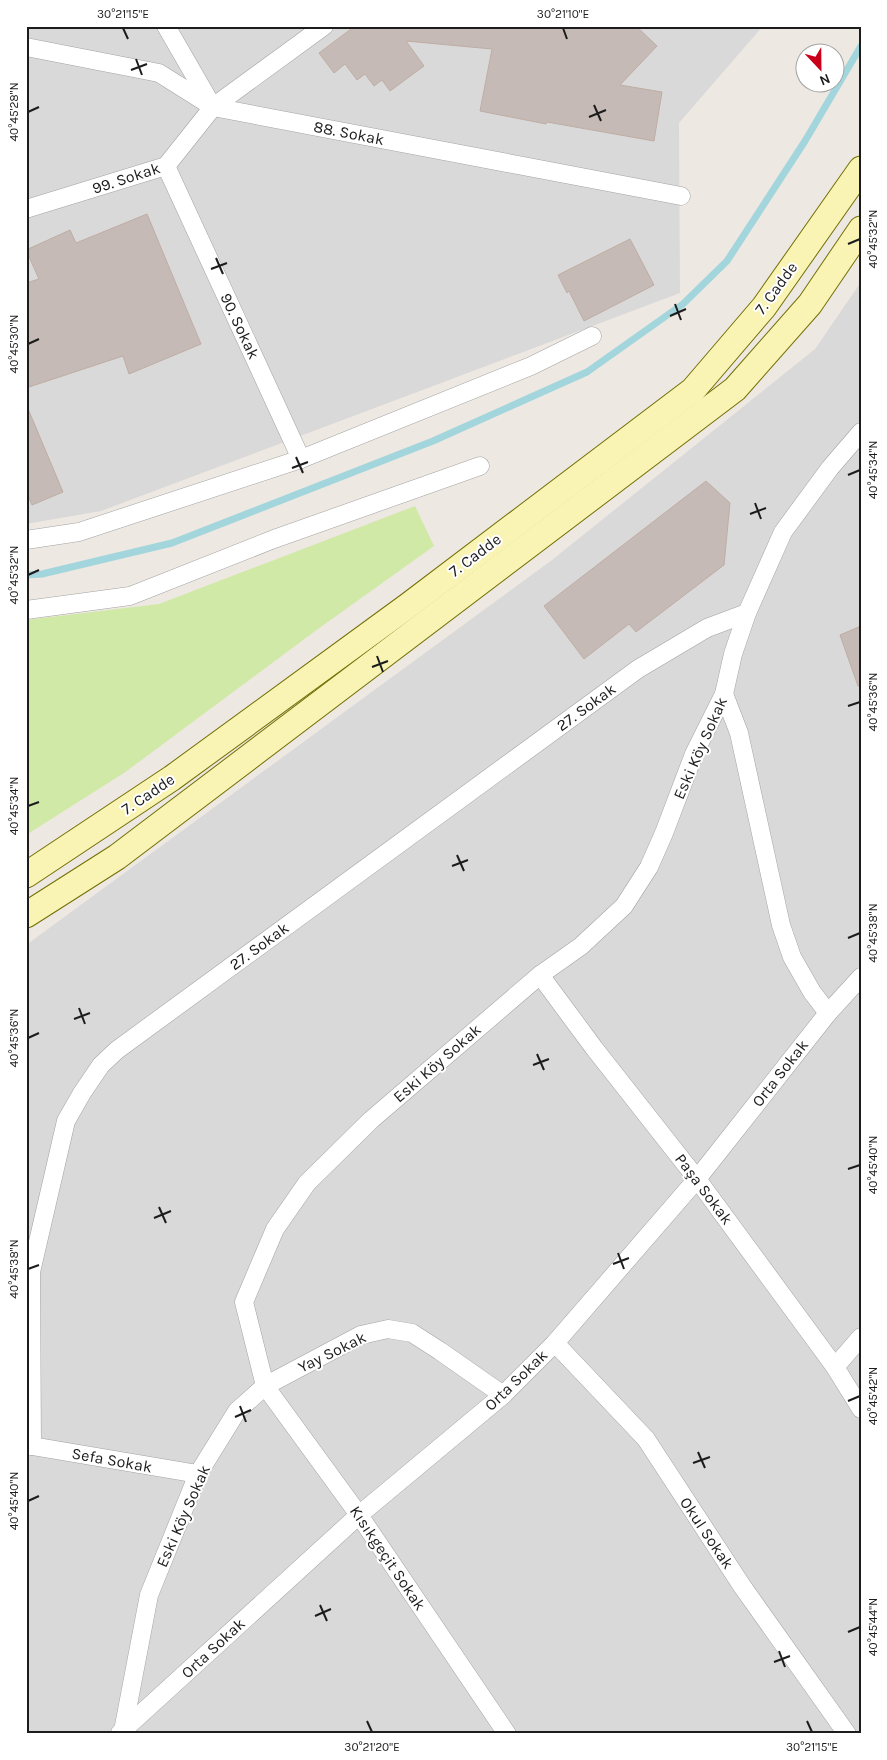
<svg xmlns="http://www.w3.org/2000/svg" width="887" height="1760" viewBox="0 0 887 1760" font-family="Karla,sans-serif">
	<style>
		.residential { fill: #dad9d9 }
		.grass { fill: #d0e9a7 }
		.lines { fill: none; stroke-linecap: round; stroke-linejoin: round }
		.stream { stroke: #a2d6dc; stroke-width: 7 }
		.building { fill: #c5bab5; stroke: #bfada4 }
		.street-casing { stroke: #a3a3a3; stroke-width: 19 }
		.secondary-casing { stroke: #727004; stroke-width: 27 }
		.street { stroke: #fff; stroke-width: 18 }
		.secondary { stroke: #f9f4b4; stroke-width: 25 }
		.ticks { fill: none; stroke: #1c1c1c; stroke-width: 2 }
		.labels { text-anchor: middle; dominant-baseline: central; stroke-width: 4; stroke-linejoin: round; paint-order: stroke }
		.street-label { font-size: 16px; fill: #1c1c1c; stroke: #fff }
		.neatline { fill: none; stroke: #1c1c1c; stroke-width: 2 }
		.ticks-label { font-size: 12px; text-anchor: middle; fill: #1c1c1c }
	</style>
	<rect width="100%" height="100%" fill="#eee8e2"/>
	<g class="residential">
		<polygon points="26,26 763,26 679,123 680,293 101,511 26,524"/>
		<polygon points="861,282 861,1734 26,1734 26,945 552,560 815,349"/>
	</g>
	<polygon class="grass" points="415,506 434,546 318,629 124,773 26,835 26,620 159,604"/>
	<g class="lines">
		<polyline class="stream" points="26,575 42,574 172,543 433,441 587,372 683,304 727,261 805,141 861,46"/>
	</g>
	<g class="building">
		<polygon points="355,26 636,26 657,46 620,85 662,92 654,141 547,122 546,124 480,111 492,49 406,41 424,66 390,91 382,80 374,86 365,74 357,80 345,64 334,73 319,53"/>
		<polygon points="147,214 201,344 129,374 123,356 26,388 26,283 39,279 26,250 70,230 76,243"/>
		<polygon points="630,239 654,285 584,321 569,291 567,293 558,275"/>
		<polygon points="26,404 63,492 32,505 26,491"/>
		<polygon points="706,481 730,503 724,565 636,632 629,624 584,659 544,606"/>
		<polygon points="861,626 861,686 858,686 840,635"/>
	</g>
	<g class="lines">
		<g class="street-casing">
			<g id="street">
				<polyline points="166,26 211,104"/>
				<polyline points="26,47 159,73 213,107 681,196"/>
				<polyline points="166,166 301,459"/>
				<polyline points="26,209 166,166 213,107 324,26"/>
				<polyline points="26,540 79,532 301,459 531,366 592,336"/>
				<polyline points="26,610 130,596 274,539 480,466"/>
				<polyline points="724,694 739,733 781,925 792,957 812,992 828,1013"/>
				<polyline points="540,975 594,1048 697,1179 835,1367 861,1409"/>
				<polyline points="555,1343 646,1439 742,1586 847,1734"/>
				<polyline points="835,1367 861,1337"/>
				<polyline points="503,1395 440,1351 412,1333 388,1329 361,1335 265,1386 359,1515 507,1734"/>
				<polyline points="26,1445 198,1474"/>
				<polyline points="32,1446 31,1272 66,1121 82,1093 101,1065 117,1050 638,669 707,628 747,613"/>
				<polyline points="120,1733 359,1515 503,1395 555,1343 697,1179 828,1013 861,977"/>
				<polyline points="124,1734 123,1731 149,1595 198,1474 237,1411 265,1386 244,1302 275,1229 307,1183 371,1120 540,975 581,946 624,906 649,867 664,833 694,754 724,694 733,654 747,613 783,532 830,468 861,432"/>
			</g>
		</g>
		<g class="secondary-casing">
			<g id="secondary">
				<polyline points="26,875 172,778 409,605 693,390 764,307 861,169"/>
				<polyline points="26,915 117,857 735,389 810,304 861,229"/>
			</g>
		</g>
		<use href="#street" class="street"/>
		<use href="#secondary" class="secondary"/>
	</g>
	<path class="ticks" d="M 123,28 L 128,39M 563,28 L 567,39M 136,59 L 142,75M 131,70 L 147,64M 594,105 L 601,121M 28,112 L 39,107M 589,117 L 606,110M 848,244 L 860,239M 216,258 L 223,274M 211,269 L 227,263M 675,304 L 681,320M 670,316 L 686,309M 28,344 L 39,339M 296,457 L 303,473M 292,468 L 308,462M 848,475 L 860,470M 755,503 L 761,519M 750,514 L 766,508M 28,575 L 39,570M 377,656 L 383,672M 372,667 L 388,661M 848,706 L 860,702M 28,806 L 39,802M 457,855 L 464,871M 452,866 L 468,860M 848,938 L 860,933M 79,1008 L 85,1024M 74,1019 L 90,1013M 28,1038 L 39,1033M 537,1054 L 544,1070M 533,1065 L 549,1059M 848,1169 L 860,1165M 159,1207 L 166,1223M 154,1218 L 171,1211M 618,1253 L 624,1269M 613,1264 L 629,1258M 28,1269 L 39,1265M 848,1401 L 860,1396M 240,1406 L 246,1422M 235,1417 L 251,1410M 698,1452 L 705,1468M 693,1463 L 710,1457M 28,1501 L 39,1496M 320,1605 L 327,1621M 315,1616 L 331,1609M 848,1632 L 860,1627M 779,1651 L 785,1667M 774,1662 L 790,1656M 367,1721 L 372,1732M 807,1721 L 812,1732"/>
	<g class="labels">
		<g class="street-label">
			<text transform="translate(349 133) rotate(11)">88. Sokak</text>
			<text transform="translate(126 178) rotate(-18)">99. Sokak</text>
			<text transform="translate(776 288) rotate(-54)">7. Cadde</text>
			<text transform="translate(240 326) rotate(65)">90. Sokak</text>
			<text transform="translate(475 555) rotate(-37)">7. Cadde</text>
			<text transform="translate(586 707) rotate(-36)">27. Sokak</text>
			<text transform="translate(700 748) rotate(-66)">Eski Köy Sokak</text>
			<text transform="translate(148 794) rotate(-34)">7. Cadde</text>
			<text transform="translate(259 946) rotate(-36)">27. Sokak</text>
			<text transform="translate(437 1063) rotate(-41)">Eski Köy Sokak</text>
			<text transform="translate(780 1073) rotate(-52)">Orta Sokak</text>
			<text transform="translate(704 1189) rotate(53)">Paşa Sokak</text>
			<text transform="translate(332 1352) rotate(-26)">Yay Sokak</text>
			<text transform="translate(516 1380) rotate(-44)">Orta Sokak</text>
			<text transform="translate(112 1460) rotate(10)">Sefa Sokak</text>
			<text transform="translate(183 1516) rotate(-66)">Eski Köy Sokak</text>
			<text transform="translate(707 1533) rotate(56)">Okul Sokak</text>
			<text transform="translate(388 1558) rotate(56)">Kısıkgeçit Sokak</text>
			<text transform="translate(213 1648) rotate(-43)">Orta Sokak</text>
		</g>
	</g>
	<rect width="887" height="1760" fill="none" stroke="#ffffff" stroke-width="55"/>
	<g transform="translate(820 68) rotate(158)"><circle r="24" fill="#ffffff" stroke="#a4a4a4"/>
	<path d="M0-4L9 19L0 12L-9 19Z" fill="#c9001a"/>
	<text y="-8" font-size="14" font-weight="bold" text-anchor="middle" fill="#1c1c1c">N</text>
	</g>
	<rect x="28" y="28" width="832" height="1704" class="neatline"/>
	<g class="ticks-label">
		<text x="123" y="18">30°21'15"E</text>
		<text x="563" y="18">30°21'10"E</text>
		<text transform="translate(14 112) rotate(-90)" y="4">40°45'28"N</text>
		<text transform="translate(873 239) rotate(-90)" y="4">40°45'32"N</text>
		<text transform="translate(14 344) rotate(-90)" y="4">40°45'30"N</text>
		<text transform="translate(873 470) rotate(-90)" y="4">40°45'34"N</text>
		<text transform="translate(14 575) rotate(-90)" y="4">40°45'32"N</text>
		<text transform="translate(873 702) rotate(-90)" y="4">40°45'36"N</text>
		<text transform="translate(14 806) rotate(-90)" y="4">40°45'34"N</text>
		<text transform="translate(873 933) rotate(-90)" y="4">40°45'38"N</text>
		<text transform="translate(14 1038) rotate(-90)" y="4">40°45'36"N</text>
		<text transform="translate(873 1165) rotate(-90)" y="4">40°45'40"N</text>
		<text transform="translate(14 1269) rotate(-90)" y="4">40°45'38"N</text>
		<text transform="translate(873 1396) rotate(-90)" y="4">40°45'42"N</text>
		<text transform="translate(14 1501) rotate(-90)" y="4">40°45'40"N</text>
		<text transform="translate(873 1627) rotate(-90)" y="4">40°45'44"N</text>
		<text x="372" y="1751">30°21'20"E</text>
		<text x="812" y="1751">30°21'15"E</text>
	</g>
</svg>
